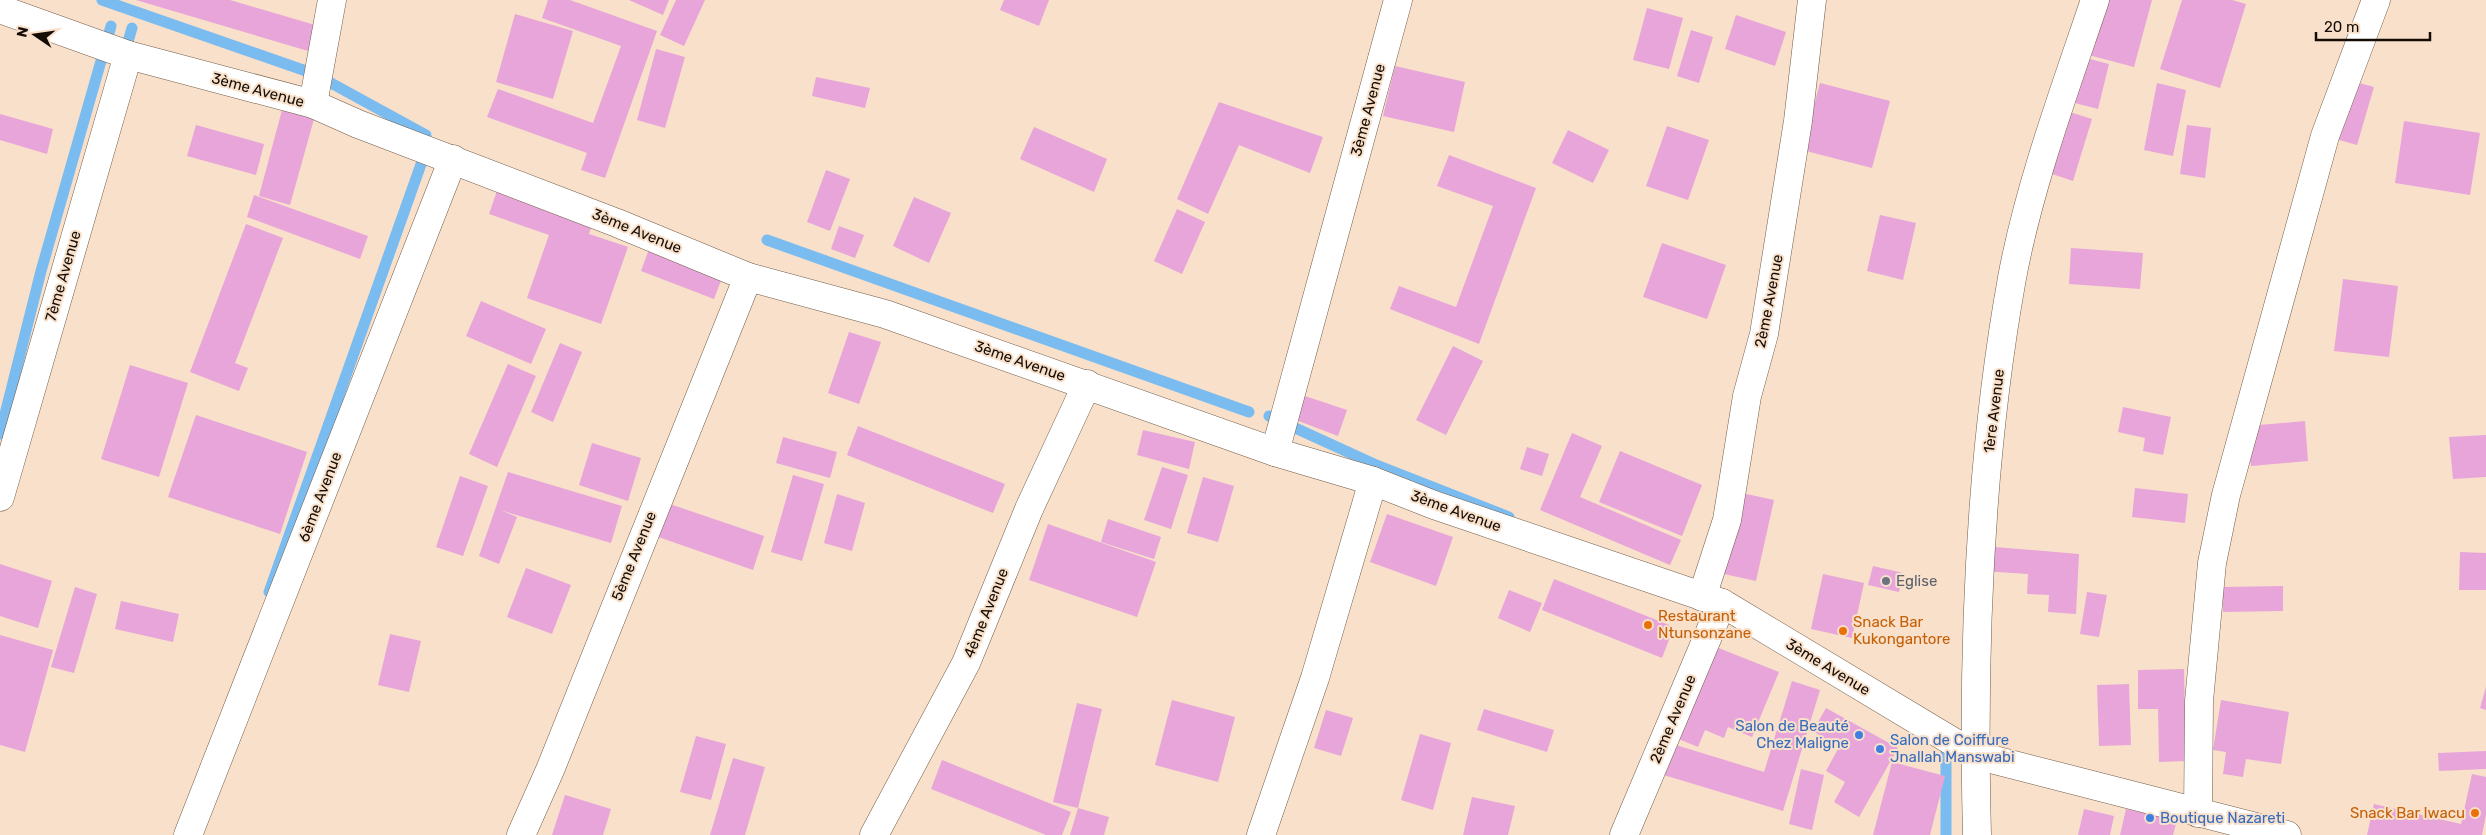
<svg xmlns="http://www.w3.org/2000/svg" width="2486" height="835" viewBox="0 0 2486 835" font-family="Rubik,sans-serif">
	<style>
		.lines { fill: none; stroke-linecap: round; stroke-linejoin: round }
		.stream { stroke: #7abbf0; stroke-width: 11 }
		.building { fill: #e7a5d9 }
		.minor-casing { stroke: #715c49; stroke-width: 29 }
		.minor { stroke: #fff; stroke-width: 28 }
		.worship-dot { fill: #6b7280; stroke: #f8e0ca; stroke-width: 2 }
		.food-dot { fill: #e8710a; stroke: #f8e0ca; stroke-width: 2 }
		.shop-dot { fill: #3f7fe0; stroke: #f8e0ca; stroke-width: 2 }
		.labels { text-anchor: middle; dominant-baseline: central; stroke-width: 4; stroke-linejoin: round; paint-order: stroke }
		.street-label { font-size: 15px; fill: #140c05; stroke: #f8e0ca }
		.worship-label { font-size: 15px; fill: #5b616d; stroke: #f8e0ca; text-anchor: start }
		.food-label { font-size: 15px; fill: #c56008; stroke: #f8e0ca; text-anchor: start }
		.shop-label { font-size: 15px; fill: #366cbe; stroke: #f8e0ca; text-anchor: start }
	</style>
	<rect width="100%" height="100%" fill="#f8e0ca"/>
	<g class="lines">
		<g class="stream">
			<polyline points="102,0 309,72"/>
			<polyline points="124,55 132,28"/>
			<polyline points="320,77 426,135"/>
			<polyline points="767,240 1249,412"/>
			<polyline points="1269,416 1374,464 1509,517"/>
			<polyline points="0,434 41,271 111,26"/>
			<polyline points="269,592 425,153"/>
			<polyline points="1946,750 1946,835"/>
		</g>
	</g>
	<g class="building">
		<polygon points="136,0 230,0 315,25 308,51"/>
		<polygon points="548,0 570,0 657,31 605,178 581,170 587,153 487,117 498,89 593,123 621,46 542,18"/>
		<polygon points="629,0 669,0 663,15"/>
		<polygon points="676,0 705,0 684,46 660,35"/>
		<polygon points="1004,0 1049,0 1039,26 1000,10"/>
		<polygon points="2099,0 2152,0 2134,67 2085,54"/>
		<polygon points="2182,0 2232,0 2246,4 2220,88 2160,69"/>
		<polygon points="1647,8 1683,18 1669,69 1633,60"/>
		<polygon points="515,14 573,31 553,99 496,82"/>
		<polygon points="1736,15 1786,32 1775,66 1725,49"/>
		<polygon points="1691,30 1713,37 1699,83 1677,76"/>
		<polygon points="656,49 685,57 665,128 637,120"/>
		<polygon points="2082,57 2109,64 2098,109 2071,102"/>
		<polygon points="1395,66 1465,82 1454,132 1383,116"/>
		<polygon points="816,77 870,88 865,108 812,96"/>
		<polygon points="2348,80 2374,87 2357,145 2332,138"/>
		<polygon points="1820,83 1890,101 1872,168 1802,150"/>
		<polygon points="2157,83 2186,90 2173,156 2144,150"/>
		<polygon points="1219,102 1323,137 1310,173 1239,145 1208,214 1177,199"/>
		<polygon points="282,110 314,119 290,205 259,196"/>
		<polygon points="2063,110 2092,119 2073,181 2043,171"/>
		<polygon points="0,114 53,129 47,154 0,140"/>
		<polygon points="2404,121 2480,133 2470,195 2395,183"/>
		<polygon points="196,125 264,144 256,175 187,156"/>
		<polygon points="2187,125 2211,128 2205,178 2180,174"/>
		<polygon points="1667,126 1709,140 1688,200 1646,186"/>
		<polygon points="1034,127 1107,159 1094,192 1020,159"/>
		<polygon points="1568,130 1609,150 1593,183 1552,163"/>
		<polygon points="1449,155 1536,188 1479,344 1390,309 1399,286 1456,307 1493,206 1437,186"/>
		<polygon points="826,170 850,179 830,231 807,222"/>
		<polygon points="499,185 594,218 589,234 628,247 601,324 527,298 549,235 489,214"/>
		<polygon points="254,195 368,236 360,259 247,217"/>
		<polygon points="914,197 951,213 929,263 893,246"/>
		<polygon points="1177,209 1205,222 1182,274 1154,261"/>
		<polygon points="1880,215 1916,223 1903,280 1867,271"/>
		<polygon points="246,224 283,238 235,363 248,368 239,391 190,372"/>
		<polygon points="839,226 864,235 855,258 831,249"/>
		<polygon points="1662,243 1726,265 1707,319 1643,297"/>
		<polygon points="2071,248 2143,253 2140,289 2069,284"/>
		<polygon points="649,249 722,278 714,299 641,271"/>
		<polygon points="2343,279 2398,286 2389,357 2334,351"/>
		<polygon points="481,301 546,329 531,364 466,336"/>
		<polygon points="849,332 881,342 859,404 828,393"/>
		<polygon points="560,343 582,352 553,422 531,412"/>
		<polygon points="1453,346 1483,361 1446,435 1416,420"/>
		<polygon points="508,364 536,376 497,467 469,454"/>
		<polygon points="130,365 188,383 159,477 101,459"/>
		<polygon points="1305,396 1347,410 1338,436 1296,420"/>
		<polygon points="2123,407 2171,417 2163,455 2143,451 2145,438 2118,432"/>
		<polygon points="196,415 307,452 280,534 168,497"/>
		<polygon points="2305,421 2308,461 2251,466 2247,426"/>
		<polygon points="858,426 1005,484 993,513 847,455"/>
		<polygon points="1143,430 1195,442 1189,469 1137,455"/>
		<polygon points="1572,433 1602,446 1580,497 1681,540 1670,565 1540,510"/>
		<polygon points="2486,435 2486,477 2453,479 2449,437"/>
		<polygon points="783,437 837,452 830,478 776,463"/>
		<polygon points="592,443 641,458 628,501 579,485"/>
		<polygon points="1527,447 1549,454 1542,476 1520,469"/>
		<polygon points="1620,451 1702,485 1682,536 1599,502"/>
		<polygon points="1162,467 1188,475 1171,529 1144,520"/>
		<polygon points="508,472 622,506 611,543 500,510 517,517 499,564 479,556"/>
		<polygon points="793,475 824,484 802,561 771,552"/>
		<polygon points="460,476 488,486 463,556 436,547"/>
		<polygon points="1203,477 1234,486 1218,542 1187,533"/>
		<polygon points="2135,488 2188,494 2185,523 2132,517"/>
		<polygon points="1742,493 1774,500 1756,581 1724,574"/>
		<polygon points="837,494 865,503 852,551 824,543"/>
		<polygon points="658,500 764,536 753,570 647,533"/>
		<polygon points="1387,514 1453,537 1436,586 1370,562"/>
		<polygon points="1108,519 1161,537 1154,559 1101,542"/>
		<polygon points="1048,524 1156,562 1137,617 1029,580"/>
		<polygon points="1982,546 2079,554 2076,614 2048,612 2049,595 2027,594 2028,574 1981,571"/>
		<polygon points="2460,552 2486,553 2486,590 2459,590"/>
		<polygon points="0,564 52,581 38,628 0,616"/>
		<polygon points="1873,566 1903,573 1899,592 1868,585"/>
		<polygon points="526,568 571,585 552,634 507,617"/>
		<polygon points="1823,574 1864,583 1852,638 1811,629"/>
		<polygon points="1554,579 1674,627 1662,658 1542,610"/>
		<polygon points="2283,586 2283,611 2223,612 2223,587"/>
		<polygon points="75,587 97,594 74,673 51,667"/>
		<polygon points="1509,590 1542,603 1530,632 1498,618"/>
		<polygon points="2087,592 2107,595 2099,637 2080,634"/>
		<polygon points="121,601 179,614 173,642 115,629"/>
		<polygon points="390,634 421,641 409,692 378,685"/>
		<polygon points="0,635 53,650 25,752 0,745"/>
		<polygon points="1706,643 1779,672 1752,737 1728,727 1724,738 1705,730 1698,747 1669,735"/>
		<polygon points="2184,669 2186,761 2159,762 2158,709 2138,709 2138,670"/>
		<polygon points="1792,681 1820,690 1783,811 1657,773 1666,742 1764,772"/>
		<polygon points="2129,684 2131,745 2099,746 2097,685"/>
		<polygon points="2486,687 2486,710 2480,708"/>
		<polygon points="1172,700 1235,717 1218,782 1155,765"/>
		<polygon points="2221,700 2289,712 2281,764 2246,759 2243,777 2223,774 2226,752 2213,750"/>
		<polygon points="1077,703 1102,709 1078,808 1053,802"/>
		<polygon points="1826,708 1898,748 1859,817 1834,802 1845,782 1826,771 1839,747 1813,731"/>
		<polygon points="1484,709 1554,730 1547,752 1477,730"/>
		<polygon points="1326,710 1353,718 1341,756 1314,748"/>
		<polygon points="1420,734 1451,743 1433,810 1401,800"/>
		<polygon points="696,736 726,744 711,800 680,792"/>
		<polygon points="2486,751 2486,769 2439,771 2438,753"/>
		<polygon points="733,758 765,767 745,835 710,835"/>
		<polygon points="942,760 1071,812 1062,835 1046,835 931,789"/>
		<polygon points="1892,762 1945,776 1930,835 1873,835"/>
		<polygon points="1801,769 1824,775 1812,830 1789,824"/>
		<polygon points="2472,774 2486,777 2486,815 2482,835 2367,835 2374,804 2461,824"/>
		<polygon points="565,795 611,809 603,835 552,835"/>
		<polygon points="1472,797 1515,806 1508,835 1463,835"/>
		<polygon points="1078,808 1109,817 1104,835 1070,835"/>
		<polygon points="2084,809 2114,816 2110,835 2078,835"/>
		<polygon points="2126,809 2177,820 2173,835 2120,835"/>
	</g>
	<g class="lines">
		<g class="minor-casing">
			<g id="minor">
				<polyline points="0,9 128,55 313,104 358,124 617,223 748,277 885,314 1275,452 1373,481 1434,505 1722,603 1975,755 2287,835"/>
				<polyline points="313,104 332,0"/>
				<polyline points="1275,452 1398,0"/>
				<polyline points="0,497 128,55"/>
				<polyline points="1702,597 1727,520 1747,396 1764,334 1798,121 1812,0"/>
				<polyline points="2198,813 2199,701 2212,563 2226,495 2325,136 2376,0"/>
				<polyline points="188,835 453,159"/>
				<polyline points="521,835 550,770 748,277"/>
				<polyline points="874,835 966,663 1029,509 1087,384"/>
				<polyline points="1261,835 1315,678 1373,481"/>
				<polyline points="1624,835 1722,603"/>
				<path d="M 1977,835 C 1972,649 1979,461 2012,278 C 2029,186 2065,89 2095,0"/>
			</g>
		</g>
		<use href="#minor" class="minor"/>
	</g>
	<circle class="worship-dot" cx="1886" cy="581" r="5"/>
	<g class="food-dot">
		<circle cx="1648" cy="625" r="5"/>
		<circle cx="1843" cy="631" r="5"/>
		<circle cx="2475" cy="813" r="5"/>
	</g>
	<g class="shop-dot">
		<circle cx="1859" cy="735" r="5"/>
		<circle cx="1880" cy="749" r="5"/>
		<circle cx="2150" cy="818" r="5"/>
	</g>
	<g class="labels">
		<g class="street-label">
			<text transform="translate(258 90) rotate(15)">3ème Avenue</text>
			<text transform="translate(1368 110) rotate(-75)">3ème Avenue</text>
			<text transform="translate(637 231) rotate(22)">3ème Avenue</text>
			<text transform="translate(63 276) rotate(-74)">7ème Avenue</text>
			<text transform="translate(1769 301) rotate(-79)">2ème Avenue</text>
			<text transform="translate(1020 361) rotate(19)">3ème Avenue</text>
			<text transform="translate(1994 411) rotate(-83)">1ère Avenue</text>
			<text transform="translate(320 497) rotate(-69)">6ème Avenue</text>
			<text transform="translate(1456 511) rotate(20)">3ème Avenue</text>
			<text transform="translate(634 556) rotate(-68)">5ème Avenue</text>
			<text transform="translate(986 613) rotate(-68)">4ème Avenue</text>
			<text transform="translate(1828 667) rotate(31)">3ème Avenue</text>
			<text transform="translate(1673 719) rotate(-67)">2ème Avenue</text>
		</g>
		<g class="worship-label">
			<text x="1896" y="581">Eglise</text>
		</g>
		<g class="food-label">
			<text x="1658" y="616">Restaurant<tspan x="1658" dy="17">Ntunsonzane</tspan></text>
			<text x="1853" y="622">Snack Bar<tspan x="1853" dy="17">Kukongantore</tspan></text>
			<text x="2465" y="813" text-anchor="end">Snack Bar Iwacu</text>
		</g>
		<g class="shop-label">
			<text x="1849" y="726" text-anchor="end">Salon de Beauté<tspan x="1849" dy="17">Chez Maligne</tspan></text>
			<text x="1890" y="740">Salon de Coiffure<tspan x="1890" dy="17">Jnallah Manswabi</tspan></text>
			<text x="2160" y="818">Boutique Nazareti</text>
		</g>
	</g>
	<g transform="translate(35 35) rotate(283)" stroke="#f8e0ca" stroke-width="4" paint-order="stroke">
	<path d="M0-4L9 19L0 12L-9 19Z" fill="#140c05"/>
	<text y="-8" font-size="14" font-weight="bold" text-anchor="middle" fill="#140c05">N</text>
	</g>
	<path d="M2316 32v8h114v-8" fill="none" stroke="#140c05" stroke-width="2.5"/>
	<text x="2324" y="32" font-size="15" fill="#140c05" stroke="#f8e0ca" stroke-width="4" paint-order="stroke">20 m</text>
</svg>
